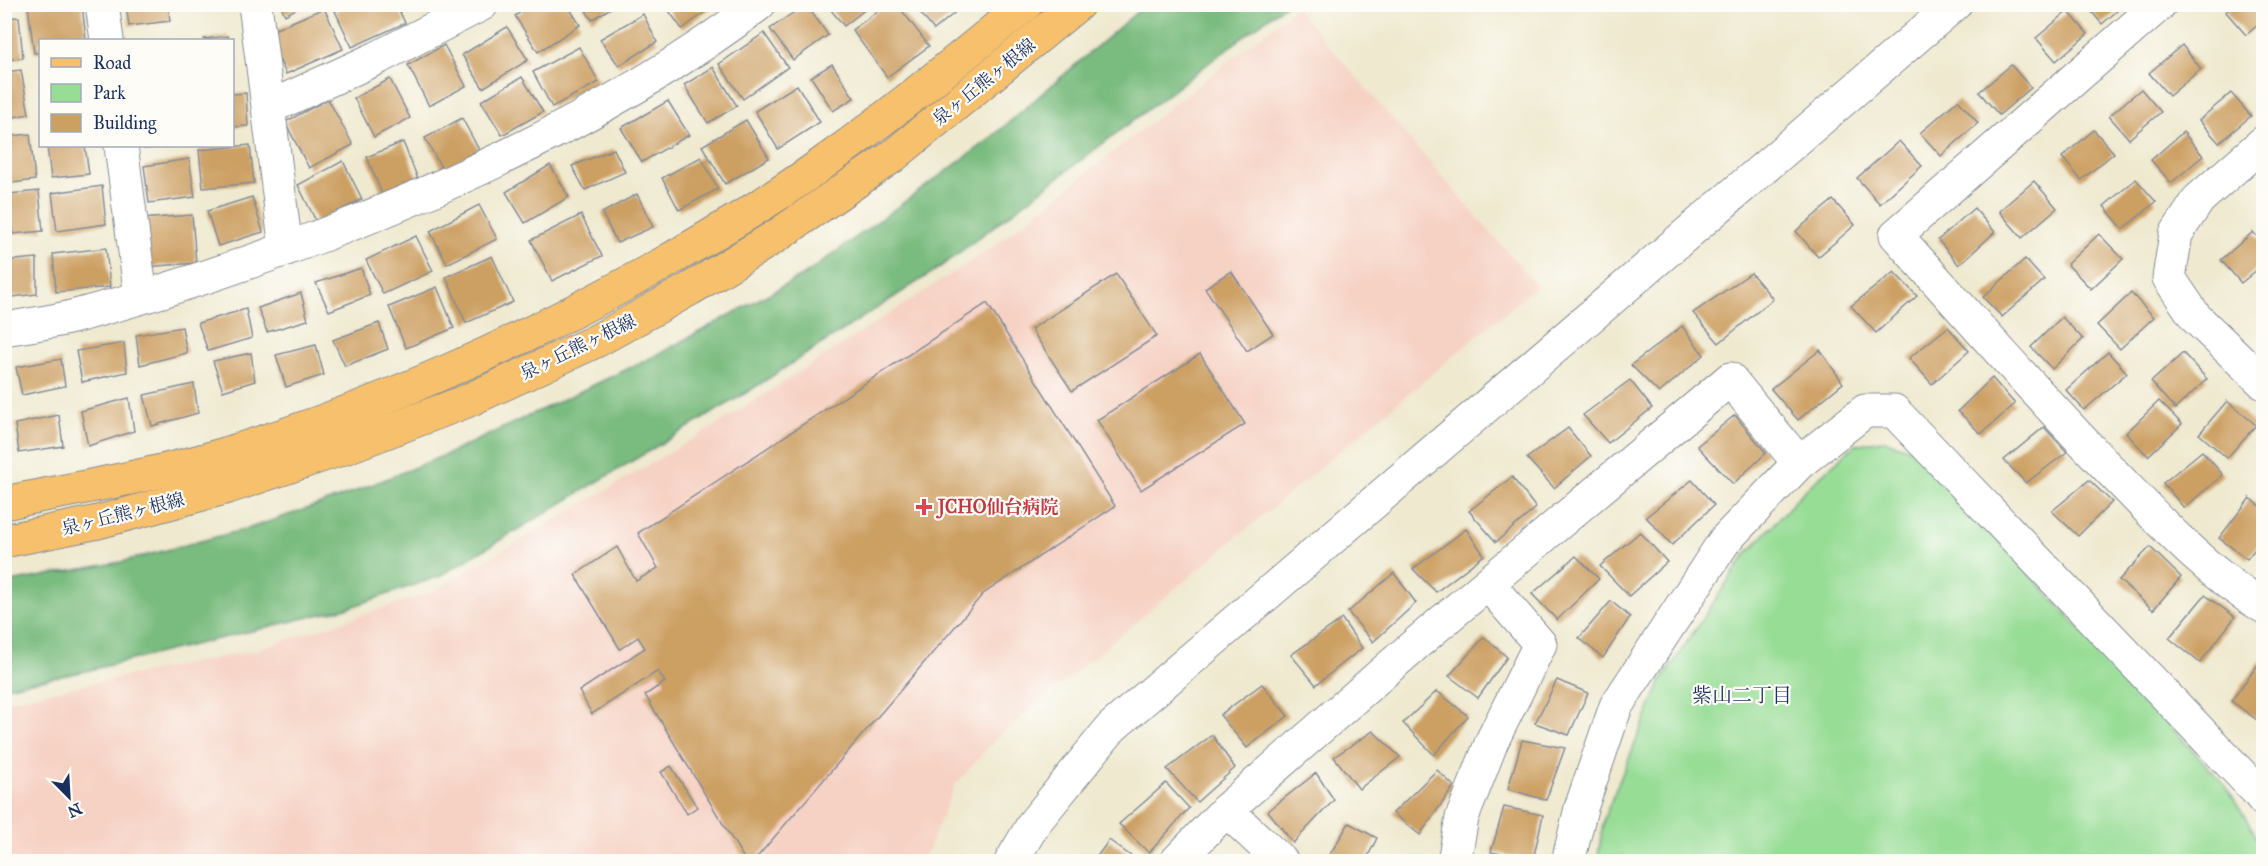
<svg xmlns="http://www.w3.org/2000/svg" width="2268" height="866" viewBox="0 0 2268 866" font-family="'IM FELL Great Primer','Noto Serif JP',serif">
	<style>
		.built { fill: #f6d2c4 }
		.green { fill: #98dd96; stroke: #5a867a; stroke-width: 1.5 }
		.forest { fill: #7abc7f; stroke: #4a766e; stroke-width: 1.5 }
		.building { fill: #cc9f62 }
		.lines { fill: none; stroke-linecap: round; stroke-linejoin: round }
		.minor-casing { stroke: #858c96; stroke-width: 35 }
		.major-casing { stroke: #858c96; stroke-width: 35 }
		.minor { stroke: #fff; stroke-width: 33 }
		.major { stroke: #f7c06c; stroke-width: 33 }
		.health-dot { fill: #e0444e; stroke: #fdfcf7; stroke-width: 2 }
		.labels { text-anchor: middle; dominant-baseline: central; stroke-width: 4.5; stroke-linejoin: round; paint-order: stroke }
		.street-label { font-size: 18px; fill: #1b2f5e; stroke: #fdfcf7 }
		.health-label { font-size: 18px; font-weight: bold; fill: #be3a42; stroke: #fdfcf7; text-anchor: start }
		.neighbourhood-label { font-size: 20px; fill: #1b2f5e; stroke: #fdfcf7 }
	</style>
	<rect width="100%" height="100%" fill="#fdfcf7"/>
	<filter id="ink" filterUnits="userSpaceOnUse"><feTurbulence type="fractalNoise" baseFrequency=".0167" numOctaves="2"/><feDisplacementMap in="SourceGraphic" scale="12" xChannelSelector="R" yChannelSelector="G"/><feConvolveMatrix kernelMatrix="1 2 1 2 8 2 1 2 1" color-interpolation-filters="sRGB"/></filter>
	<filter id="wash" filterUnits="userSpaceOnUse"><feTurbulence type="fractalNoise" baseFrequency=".008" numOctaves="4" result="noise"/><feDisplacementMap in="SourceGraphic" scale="24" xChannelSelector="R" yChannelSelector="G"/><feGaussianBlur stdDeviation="1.35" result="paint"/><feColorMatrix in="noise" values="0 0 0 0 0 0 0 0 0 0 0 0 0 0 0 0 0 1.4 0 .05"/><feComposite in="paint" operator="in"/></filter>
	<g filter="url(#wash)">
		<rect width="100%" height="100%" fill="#efe9cf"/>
		<polygon class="built" points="1296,8 1537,286 997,738 955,785 923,861 5,861 4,701 256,650 432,592 720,423 993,247"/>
		<polygon class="green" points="1882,440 1914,450 2225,785 2254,832 2263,861 1597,862 1604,818 1661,681 1744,557 1804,491 1855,445"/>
		<polygon class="forest" points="1145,5 1285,5 939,268 749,391 440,576 351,607 77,673 5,687 5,583 121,562 250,528 344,496 450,453 657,355 807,273 986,142"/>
		<g id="blocks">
			<g class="building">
				<polygon points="40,4 82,4 86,40 40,40 40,53 34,53 28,6"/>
				<polygon points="280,4 305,4 285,15"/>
				<polygon points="348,4 396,4 405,23 352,47 335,11"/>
				<polygon points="533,4 567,4 580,25 538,52 515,16"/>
				<polygon points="582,4 617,4 592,20"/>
				<polygon points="664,4 716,4 682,29"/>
				<polygon points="806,4 828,35 793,60 770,29"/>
				<polygon points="826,4 872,4 844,26"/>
				<polygon points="887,4 897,4 929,46 887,77 852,30"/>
				<polygon points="913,4 965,4 934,30"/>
				<polygon points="2085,4 2125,4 2102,24"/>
				<polygon points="2234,4 2264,4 2264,20 2246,35 2226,12"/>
				<polygon points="126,5 168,5 170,21 129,26"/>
				<polygon points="324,8 343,49 286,74 267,33"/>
				<polygon points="2068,11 2088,34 2056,61 2036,38"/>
				<polygon points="643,14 657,42 619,66 600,39"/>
				<polygon points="19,17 23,58 4,60 4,18"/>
				<polygon points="507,27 528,60 483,88 462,55"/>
				<polygon points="764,33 788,67 743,99 719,64"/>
				<polygon points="228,36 229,40 204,40 204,39"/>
				<polygon points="444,45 466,86 429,106 408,65"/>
				<polygon points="2182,45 2201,69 2169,96 2149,73"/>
				<polygon points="579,47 599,82 552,107 533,72"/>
				<polygon points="832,64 854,98 833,111 811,77"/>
				<polygon points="2011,65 2031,88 1999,115 1979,92"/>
				<polygon points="713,67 737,106 708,123 684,85"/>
				<polygon points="21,70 29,114 4,119 4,72"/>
				<polygon points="522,77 543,112 502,135 481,101"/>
				<polygon points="390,79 410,118 374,137 354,98"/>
				<polygon points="797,85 820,122 778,149 755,111"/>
				<polygon points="2141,89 2161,112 2129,139 2109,116"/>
				<polygon points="246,93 248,126 232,127 232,94"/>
				<polygon points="2231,93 2251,116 2219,143 2199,120"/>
				<polygon points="328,99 353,145 309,168 285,122"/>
				<polygon points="1958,100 1978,123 1941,156 1920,133"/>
				<polygon points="668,101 689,135 642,162 621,128"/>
				<polygon points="462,118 479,150 442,169 425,138"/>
				<polygon points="746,120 769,158 725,184 702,146"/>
				<polygon points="2094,130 2114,153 2081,180 2062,157"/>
				<polygon points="2183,132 2203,156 2171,183 2151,160"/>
				<polygon points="30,134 35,180 4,184 4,137"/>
				<polygon points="1899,141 1922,166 1880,204 1857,178"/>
				<polygon points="403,142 418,179 382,194 367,157"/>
				<polygon points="250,145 254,183 203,188 199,150"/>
				<polygon points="47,146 85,146 89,174 51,178"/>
				<polygon points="143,146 169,146 170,147 144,149"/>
				<polygon points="614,149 625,172 585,190 572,166"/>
				<polygon points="701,157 718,189 679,210 662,178"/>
				<polygon points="189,159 195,197 149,203 144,166"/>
				<polygon points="343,161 362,199 317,223 298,185"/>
				<polygon points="550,165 569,197 525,223 506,192"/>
				<polygon points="2136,179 2156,202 2123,229 2104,206"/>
				<polygon points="2034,181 2057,208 2022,238 1999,211"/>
				<polygon points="102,186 106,224 57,231 52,193"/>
				<polygon points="39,191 43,231 13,234 9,194"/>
				<polygon points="637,194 653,227 617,243 602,213"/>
				<polygon points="252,197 263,232 218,246 207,211"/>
				<polygon points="1833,200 1855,225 1818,257 1796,231"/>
				<polygon points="479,205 497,239 447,264 430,231"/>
				<polygon points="1974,208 1995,232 1959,265 1938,240"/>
				<polygon points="192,215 196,263 144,267 141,219"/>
				<polygon points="581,215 602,256 552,281 531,240"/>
				<polygon points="2253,232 2264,244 2264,264 2241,283 2221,260"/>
				<polygon points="2099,234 2123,259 2091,289 2067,264"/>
				<polygon points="416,236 433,271 383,294 366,260"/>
				<polygon points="106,248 110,287 56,292 53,254"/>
				<polygon points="492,256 513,302 466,323 446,277"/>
				<polygon points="37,258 37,294 4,298 4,261"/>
				<polygon points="2025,259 2044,280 2002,317 1983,297"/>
				<polygon points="361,268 370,295 329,311 316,283"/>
				<polygon points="1231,271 1273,334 1247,351 1205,288"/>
				<polygon points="1894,272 1917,296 1876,333 1851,306"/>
				<polygon points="1751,273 1773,299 1719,343 1693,313"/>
				<polygon points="1116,274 1157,336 1072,391 1031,329"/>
				<polygon points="437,287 454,328 406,348 389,307"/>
				<polygon points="301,293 308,320 267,332 258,308"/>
				<polygon points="2131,293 2154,317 2120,349 2097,325"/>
				<polygon points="987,303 1115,506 983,594 753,862 746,862 645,695 665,682 658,671 592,714 579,691 645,648 638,637 620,649 575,575 617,547 636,581 658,568 638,533"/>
				<polygon points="246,309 252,338 208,351 198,323"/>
				<polygon points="2062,317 2083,339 2052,369 2031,347"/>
				<polygon points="379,323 388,349 345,366 333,340"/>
				<polygon points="1682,326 1704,355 1659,393 1631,365"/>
				<polygon points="182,327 187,353 140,365 136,335"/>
				<polygon points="1948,327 1969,351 1932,384 1909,358"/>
				<polygon points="124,343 127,372 82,382 76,351"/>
				<polygon points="316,345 324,375 286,387 276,355"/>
				<polygon points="1820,350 1843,383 1798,420 1771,389"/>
				<polygon points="2108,352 2127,373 2084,410 2066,390"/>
				<polygon points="251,353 255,381 223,391 213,361"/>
				<polygon points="2183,353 2207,379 2175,409 2151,382"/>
				<polygon points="1200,354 1245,424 1141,490 1097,420"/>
				<polygon points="61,359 65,386 22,395 16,367"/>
				<polygon points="1992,378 2015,404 1981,434 1958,411"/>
				<polygon points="1630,380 1652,408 1608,443 1583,415"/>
				<polygon points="194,384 198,413 152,426 144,395"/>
				<polygon points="129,398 134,431 88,446 81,411"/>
				<polygon points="2159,401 2182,424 2148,456 2126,433"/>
				<polygon points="2227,401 2256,425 2227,458 2199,434"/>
				<polygon points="59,415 63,446 19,453 15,424"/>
				<polygon points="1735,415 1766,453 1733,484 1697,446"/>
				<polygon points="2044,427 2067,452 2026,483 2004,460"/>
				<polygon points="1568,428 1591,456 1554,488 1527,458"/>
				<polygon points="2202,451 2223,475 2184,508 2163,483"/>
				<polygon points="1512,477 1536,508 1496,542 1469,511"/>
				<polygon points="1692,480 1714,505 1672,545 1646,517"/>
				<polygon points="2089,480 2112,502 2078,536 2052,511"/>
				<polygon points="2250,498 2264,509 2264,538 2247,559 2219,538"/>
				<polygon points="1466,529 1484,555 1436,592 1413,569"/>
				<polygon points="1640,532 1667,562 1629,596 1600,566"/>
				<polygon points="2150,547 2181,577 2153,610 2119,580"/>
				<polygon points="1576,556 1599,579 1557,620 1532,594"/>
				<polygon points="1394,573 1416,603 1373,642 1348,612"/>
				<polygon points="2205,595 2235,617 2200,663 2169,638"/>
				<polygon points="1611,601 1630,617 1603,658 1579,638"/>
				<polygon points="1342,619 1362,648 1316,685 1291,655"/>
				<polygon points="1484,637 1507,657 1478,698 1449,676"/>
				<polygon points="2262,659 2264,716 2260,722 2231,701"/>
				<polygon points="1557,680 1588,693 1569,735 1535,723"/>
				<polygon points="1262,684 1288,716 1247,748 1220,715"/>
				<polygon points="1437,691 1468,716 1434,755 1403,723"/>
				<polygon points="1373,731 1400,757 1359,789 1334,757"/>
				<polygon points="1212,735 1235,768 1197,802 1167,769"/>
				<polygon points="1522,740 1565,748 1546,800 1508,789"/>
				<polygon points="671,766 697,807 687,814 661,772"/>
				<polygon points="1437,770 1454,786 1420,835 1393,813"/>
				<polygon points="1316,773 1334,800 1293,843 1268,811"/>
				<polygon points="1166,783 1189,808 1149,853 1119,824"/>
				<polygon points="1504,807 1543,815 1533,860 1491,852"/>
				<polygon points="1349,823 1377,838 1365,862 1325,862"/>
				<polygon points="1109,840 1139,862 1093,862"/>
			</g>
		</g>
	</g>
	<g filter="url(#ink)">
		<use href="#blocks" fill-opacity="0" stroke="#858c96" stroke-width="1.5"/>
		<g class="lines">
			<g class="minor-casing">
				<g id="minor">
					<polyline points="102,4 107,40"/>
					<polyline points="255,4 286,249"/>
					<path d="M 2160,4 L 1896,235 C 1967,315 2037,394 2111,471 C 2158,519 2205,572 2264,607"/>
					<polyline points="270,107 377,58 482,4"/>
					<polyline points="2264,142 2199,199 2176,234 2169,278 2196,318 2264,383"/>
					<polyline points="121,146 141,297"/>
					<path d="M 4,329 C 28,325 53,322 76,316 C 158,294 239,267 318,237 C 469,179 630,103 759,4"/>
					<polyline points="1226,810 1282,862"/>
					<polyline points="1011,862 1034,823 1112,727 1955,4"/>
					<polyline points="1176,862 1226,810 1417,643 1730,379 1799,463"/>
					<polyline points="1454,862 1462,818 1492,741 1540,644 1488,584"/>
					<polyline points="1568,862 1581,808 1616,706 1725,540 1799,463 1865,411 1894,411 2256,790 2264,800"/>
				</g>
			</g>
			<g class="major-casing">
				<g id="major">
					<path d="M 4,503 C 78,488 153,476 225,454 C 378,407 525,341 664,263 C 719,231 774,199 826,161 C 895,112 960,58 1026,4"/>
					<polyline points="4,541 98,522 228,487 344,448 467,401 596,341 690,289 778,235 893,156 1078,4"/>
				</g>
			</g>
			<use href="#minor" class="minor"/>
			<use href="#major" class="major"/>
		</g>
	</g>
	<path class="health-dot" d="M921 498h6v6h6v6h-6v6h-6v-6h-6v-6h6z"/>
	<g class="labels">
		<g class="street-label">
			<text transform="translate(984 82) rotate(-39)">泉ヶ丘熊ヶ根線</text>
			<text transform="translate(578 347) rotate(-26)">泉ヶ丘熊ヶ根線</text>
			<text transform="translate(123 514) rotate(-14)">泉ヶ丘熊ヶ根線</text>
		</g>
		<g class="health-label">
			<text x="938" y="507">JCHO仙台病院</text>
		</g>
		<g class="neighbourhood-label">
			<text x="1742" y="695">紫山二丁目</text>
		</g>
	</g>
	<rect width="2268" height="866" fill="none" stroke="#fdfcf7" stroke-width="24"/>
	<rect x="39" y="39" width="195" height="108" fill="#fdfcf7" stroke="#a3aaba" stroke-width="1.5"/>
	<rect x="51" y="58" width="30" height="9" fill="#f7c06c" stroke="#a3aaba" stroke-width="1.5"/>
	<text x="93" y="69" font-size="18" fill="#1b2f5e">Road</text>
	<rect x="51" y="84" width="30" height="18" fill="#98dd96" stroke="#a3aaba" stroke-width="1.5"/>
	<text x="93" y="99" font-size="18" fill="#1b2f5e">Park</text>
	<rect x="51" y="114" width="30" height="18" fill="#cc9f62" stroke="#a3aaba" stroke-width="1.5"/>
	<text x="93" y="129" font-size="18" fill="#1b2f5e">Building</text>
	<g transform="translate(69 797) rotate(156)" stroke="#fdfcf7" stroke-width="4.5" paint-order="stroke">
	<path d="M0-4.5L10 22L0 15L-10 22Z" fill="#1b2f5e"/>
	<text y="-9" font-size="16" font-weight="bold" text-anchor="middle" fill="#1b2f5e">N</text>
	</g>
</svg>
